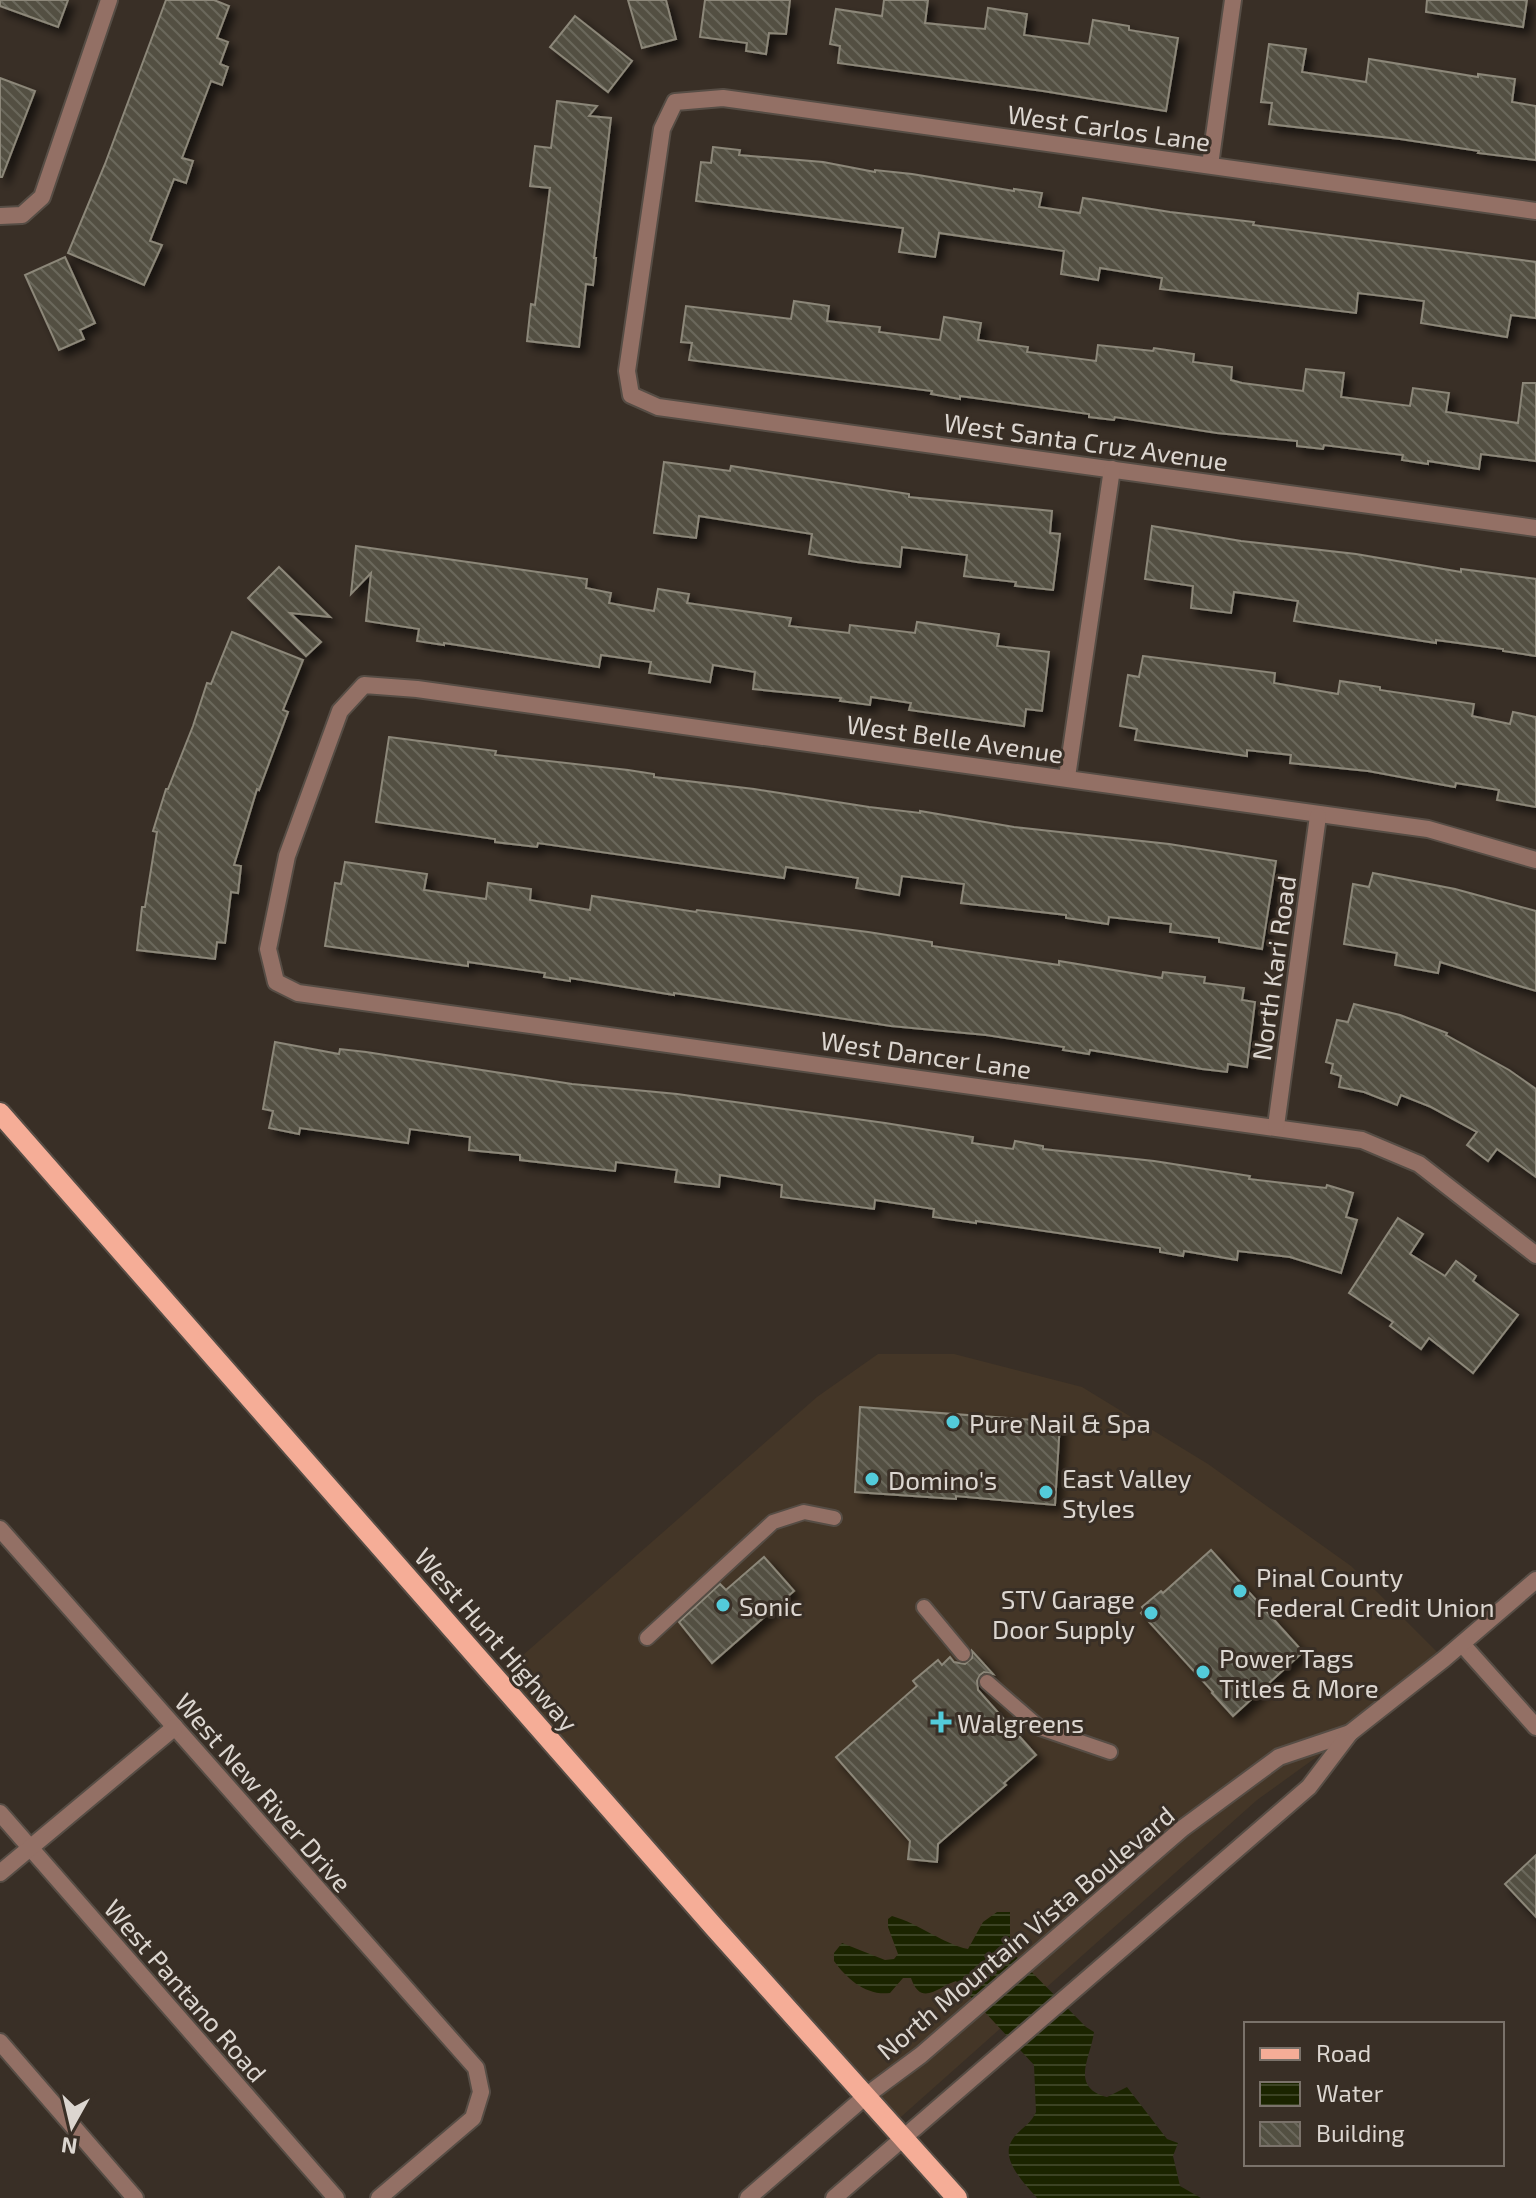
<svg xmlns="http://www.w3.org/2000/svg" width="1536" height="2198" viewBox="0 0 1536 2198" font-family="'Exo 2',sans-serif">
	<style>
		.built { fill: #443627 }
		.water { fill: url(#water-rules) }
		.building { fill: url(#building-back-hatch); stroke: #8c8779; stroke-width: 2; filter: url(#shadow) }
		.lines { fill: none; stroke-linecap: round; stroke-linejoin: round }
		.service-casing { stroke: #564d45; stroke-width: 18 }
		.minor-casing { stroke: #564d45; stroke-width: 20 }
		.tertiary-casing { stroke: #564d45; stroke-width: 20 }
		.primary-casing { stroke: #564d45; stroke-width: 24 }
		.service { stroke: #937065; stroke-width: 14 }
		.minor { stroke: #937065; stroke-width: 16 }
		.tertiary { stroke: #937065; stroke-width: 16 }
		.primary { stroke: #f5ad97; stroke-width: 20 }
		.poi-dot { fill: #53cbda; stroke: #392f26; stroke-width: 3 }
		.labels { text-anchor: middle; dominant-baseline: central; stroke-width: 6; stroke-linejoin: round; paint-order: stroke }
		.street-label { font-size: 26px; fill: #dcd6d0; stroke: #392f26 }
		.poi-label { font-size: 26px; fill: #dcd6d0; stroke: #392f26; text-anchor: start }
	</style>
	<defs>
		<pattern id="water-rules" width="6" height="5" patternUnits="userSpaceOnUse" patternTransform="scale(2)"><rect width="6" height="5" fill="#1b2400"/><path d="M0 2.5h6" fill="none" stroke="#3c4324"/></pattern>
		<pattern id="building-back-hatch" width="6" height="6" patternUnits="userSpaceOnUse" patternTransform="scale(2)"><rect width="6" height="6" fill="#535042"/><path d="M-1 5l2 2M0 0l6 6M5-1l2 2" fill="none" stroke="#6b685c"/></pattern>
		<filter id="shadow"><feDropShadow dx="6" dy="6" stdDeviation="4" flood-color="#0009"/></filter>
	</defs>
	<rect width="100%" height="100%" fill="#392f26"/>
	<polygon class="built" points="878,1354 954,1354 1082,1387 1208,1464 1351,1566 1444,1659 1350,1733 1257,1800 893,2124 497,1678 817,1397"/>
	<path class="water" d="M 997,1912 L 1010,1912 L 1010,1939 L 1005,1945 L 1086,2027 L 1094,2032 C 1091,2057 1069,2087 1107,2097 L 1127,2087 L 1167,2139 L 1178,2143 L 1173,2156 L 1180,2186 L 1201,2198 L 1037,2198 C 1026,2185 1001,2161 1011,2142 C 1017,2130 1031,2125 1036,2112 L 1034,2065 L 956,1981 C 939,1986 921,2008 911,1978 L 903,1978 L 890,1993 C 866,1996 847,1979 834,1961 L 834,1953 L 842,1943 L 885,1960 L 894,1959 L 898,1954 L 888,1927 L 888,1919 L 892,1916 C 920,1924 943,1944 968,1949 L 983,1922 Z"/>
	<g class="building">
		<polygon points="0,0 68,0 58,27 0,6"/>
		<polygon points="166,0 214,0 229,6 217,38 228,42 220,64 228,67 222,85 211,81 182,158 193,161 186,183 174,179 150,241 162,245 144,285 68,253 105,164"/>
		<polygon points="628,0 666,0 676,39 642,48"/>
		<polygon points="705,0 790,0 786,34 769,33 766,54 746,51 747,43 700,37"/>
		<polygon points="884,0 928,0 925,23 985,29 988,8 1027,14 1024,35 1089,44 1093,20 1129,26 1129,30 1178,38 1166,111 1043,91 838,63 840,46 830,44 836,9 882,16"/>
		<polygon points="1427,0 1527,0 1523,27 1426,12"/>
		<polygon points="575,16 632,61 608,92 550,47"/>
		<polygon points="1269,44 1306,49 1302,72 1366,82 1369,59 1478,77 1478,74 1515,79 1512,102 1536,106 1536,160 1478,153 1479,151 1400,139 1269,124 1272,103 1261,102"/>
		<polygon points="0,78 35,91 2,177 0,177"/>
		<polygon points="557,101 597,106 589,116 611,118 594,258 596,258 593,285 586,284 579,347 527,341 531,304 535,305 550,188 530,186 535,146 551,148"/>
		<polygon points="713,147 740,150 739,155 823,162 875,172 875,170 912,174 1014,191 1014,189 1042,193 1039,207 1080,213 1083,198 1170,212 1254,222 1253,225 1536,262 1536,318 1511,315 1507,337 1421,323 1424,301 1358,293 1356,313 1160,289 1162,278 1100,268 1098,280 1061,274 1064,251 939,233 935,257 899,252 903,228 696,201 701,162 711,163"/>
		<polygon points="65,257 95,323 80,330 84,339 59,350 25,275"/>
		<polygon points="794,301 829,306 827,321 880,327 879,332 940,340 944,317 981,323 978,340 1028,347 1027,352 1096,361 1098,345 1153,351 1154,348 1194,354 1193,362 1232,367 1231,380 1242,383 1303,391 1306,369 1344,373 1341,397 1410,406 1413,388 1449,393 1446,412 1518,423 1523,383 1536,383 1536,461 1481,454 1479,469 1428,461 1428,464 1402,460 1403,455 1324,445 1323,449 1297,446 1297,441 1217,433 1115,417 1114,420 1089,417 1089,414 960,396 960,399 931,394 932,391 689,360 692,343 681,342 686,306 791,319"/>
		<polygon points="664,462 730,471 731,466 909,494 909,497 1052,511 1050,533 1060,534 1053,590 1015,586 1016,582 964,576 967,555 902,547 900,567 857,562 809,554 812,534 699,516 696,538 654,533"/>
		<polygon points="1152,526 1241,541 1356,554 1461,572 1461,569 1536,579 1536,656 1503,651 1503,649 1436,640 1436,643 1294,621 1298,601 1234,592 1231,613 1191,608 1193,586 1145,579"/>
		<polygon points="356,546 587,579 586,588 611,593 609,603 654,611 658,589 689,594 687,603 791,618 789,626 849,633 850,625 915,633 917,622 999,634 997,646 1049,652 1042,711 1026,709 1024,726 909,710 911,703 871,697 870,705 840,701 841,698 753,689 755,672 713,665 710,682 649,673 651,662 601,655 599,667 444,643 444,645 417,641 419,629 366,621 371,573 351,594"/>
		<polygon points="279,567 330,617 290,613 321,642 306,656 248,598"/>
		<polygon points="232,632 303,660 283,710 288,712 259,790 257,789 234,865 241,866 238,893 231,892 225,943 217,942 215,959 137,950 142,907 145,907 157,832 153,831 166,789 168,789 193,726 207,683 211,684"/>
		<polygon points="1143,656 1275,673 1274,683 1338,694 1340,681 1380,687 1380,690 1474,704 1472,716 1510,724 1513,712 1536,717 1536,807 1497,800 1499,790 1456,783 1455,787 1368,771 1290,763 1291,755 1247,750 1247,756 1135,740 1137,729 1120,726 1128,675 1139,677"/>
		<polygon points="389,737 496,751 495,755 628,770 654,774 654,777 754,789 869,807 920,813 920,811 1014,827 1169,844 1276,861 1262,949 1219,942 1219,938 1170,932 1171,924 1109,917 1108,924 1066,918 1066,915 961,903 964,884 902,876 899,895 856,888 858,878 786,867 784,878 538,843 537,847 495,842 495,839 376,822"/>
		<polygon points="345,862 427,874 424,890 486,899 488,883 531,889 530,900 590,910 592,896 696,912 697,910 868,932 932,942 932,946 1059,965 1059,961 1162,978 1163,972 1205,977 1204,983 1244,988 1242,1000 1255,1002 1247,1067 1228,1064 1227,1072 1202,1069 1090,1050 1089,1054 1063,1050 1064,1047 986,1035 891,1026 674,993 674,995 570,978 570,981 544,977 545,973 468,962 468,966 325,946 335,883 341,884"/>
		<polygon points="1373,873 1455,889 1536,911 1536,991 1440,962 1438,973 1395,965 1397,953 1344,944 1353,884 1369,887"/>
		<polygon points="1354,1004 1400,1015 1447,1033 1446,1035 1509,1070 1536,1089 1536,1177 1497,1149 1488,1161 1467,1145 1477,1132 1431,1107 1401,1095 1397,1105 1364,1092 1339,1087 1341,1076 1331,1073 1333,1064 1326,1062 1337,1020 1348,1022"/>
		<polygon points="275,1042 339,1054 340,1049 366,1052 572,1084 677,1094 885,1123 973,1137 972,1143 1013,1149 1015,1141 1043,1146 1043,1149 1154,1161 1250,1176 1249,1179 1326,1188 1327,1185 1353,1193 1346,1217 1357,1220 1341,1273 1290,1257 1238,1251 1237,1260 1184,1251 1183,1256 1160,1252 1160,1248 976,1221 976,1223 933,1217 934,1209 875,1200 874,1209 781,1197 782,1185 720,1175 719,1187 675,1182 677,1170 616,1162 615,1171 520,1160 520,1155 469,1150 470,1137 410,1129 408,1143 300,1128 299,1134 269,1128 273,1111 263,1109"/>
		<polygon points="1398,1218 1423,1234 1410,1254 1445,1276 1456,1261 1476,1276 1473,1281 1518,1315 1473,1373 1429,1338 1421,1349 1390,1326 1393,1322 1349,1293"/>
		<polygon points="860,1407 1060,1422 1055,1505 956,1496 956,1499 855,1492"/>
		<polygon points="1211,1550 1303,1652 1233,1716 1212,1693 1213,1692 1141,1613 1144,1610 1142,1607 1161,1591 1163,1593"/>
		<polygon points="764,1557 794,1591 712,1663 679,1622 720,1584 726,1590"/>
		<polygon points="972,1651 993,1674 984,1672 980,1675 977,1681 978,1690 1036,1755 1004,1783 1006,1785 938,1844 937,1862 908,1859 910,1841 836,1757 917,1686 913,1681 938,1660 942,1665 950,1657 954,1662 965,1664 972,1658"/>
		<polygon points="1536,1855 1536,1917 1505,1884"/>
	</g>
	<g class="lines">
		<g class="service-casing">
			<g id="service">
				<polyline points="924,1607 963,1654"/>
				<polyline points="647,1638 773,1522 804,1512 834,1518"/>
				<polyline points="987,1682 1040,1728 1110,1752"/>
			</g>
		</g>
		<g class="minor-casing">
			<g id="minor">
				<polyline points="1210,165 1233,0"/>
				<polyline points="1536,211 723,98 675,102 662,129 627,371 631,395 658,407 1536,528"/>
				<polyline points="0,216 22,215 42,197 109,0"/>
				<polyline points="1067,777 1112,469"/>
				<polyline points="1536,860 1428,829 417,689 364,685 340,711 287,856 268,949 276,982 298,993 1362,1140 1419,1164 1536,1255"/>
				<polyline points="1276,1126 1318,816"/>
				<polyline points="0,1529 476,2068 481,2092 473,2118 379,2198"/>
				<polyline points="1462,1644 1536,1727"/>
				<polyline points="0,1813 336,2198"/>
				<polyline points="0,1873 175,1727"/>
				<polyline points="0,2042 135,2198"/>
			</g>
		</g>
		<g class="tertiary-casing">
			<g id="tertiary">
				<polyline points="748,2198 867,2095 921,2055 1183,1828 1279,1757 1350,1733"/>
				<polyline points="834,2198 1309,1787 1350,1733 1444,1659 1536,1580"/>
			</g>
		</g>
		<g class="primary-casing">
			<polyline id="primary" points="0,1113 714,1927 957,2198"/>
		</g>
		<use href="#service" class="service"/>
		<use href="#minor" class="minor"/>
		<use href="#tertiary" class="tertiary"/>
		<use href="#primary" class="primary"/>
	</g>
	<g class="poi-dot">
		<circle cx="953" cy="1422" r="8"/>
		<circle cx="872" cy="1479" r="8"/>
		<circle cx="1046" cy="1492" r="8"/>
		<circle cx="1240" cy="1591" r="8"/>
		<circle cx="723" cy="1605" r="8"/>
		<circle cx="1151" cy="1613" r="8"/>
		<circle cx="1203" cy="1672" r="8"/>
		<path d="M937 1710h8v8h8v8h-8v8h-8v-8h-8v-8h8z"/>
	</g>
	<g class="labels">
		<g class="street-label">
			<text transform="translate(1109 127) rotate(8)">West Carlos Lane</text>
			<text transform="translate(1086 441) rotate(8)">West Santa Cruz Avenue</text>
			<text transform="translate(955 738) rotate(8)">West Belle Avenue</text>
			<text transform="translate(1273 968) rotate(-82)">North Kari Road</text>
			<text transform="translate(926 1054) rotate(8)">West Dancer Lane</text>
			<text transform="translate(497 1639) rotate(49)">West Hunt Highway</text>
			<text transform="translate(264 1792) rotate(49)">West New River Drive</text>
			<text transform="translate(1025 1932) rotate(-40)">North Mountain Vista Boulevard</text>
			<text transform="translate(186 1990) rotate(49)">West Pantano Road</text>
		</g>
		<g class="poi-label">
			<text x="969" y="1422">Pure Nail &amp; Spa</text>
			<text x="1062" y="1477">East Valley<tspan x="1062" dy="30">Styles</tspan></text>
			<text x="888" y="1479">Domino's</text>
			<text x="1256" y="1576">Pinal County<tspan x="1256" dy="30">Federal Credit Union</tspan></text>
			<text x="1135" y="1598" text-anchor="end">STV Garage<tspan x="1135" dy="30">Door Supply</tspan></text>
			<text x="739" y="1605">Sonic</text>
			<text x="1219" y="1657">Power Tags<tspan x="1219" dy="30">Titles &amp; More</tspan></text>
			<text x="957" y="1722">Walgreens</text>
		</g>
	</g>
	<rect x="1244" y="2022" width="260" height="144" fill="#392f26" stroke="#7a726a" stroke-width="2"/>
	<rect x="1260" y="2048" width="40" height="12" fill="#f5ad97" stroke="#7a726a" stroke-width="2"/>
	<text x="1316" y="2062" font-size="24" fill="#dcd6d0">Road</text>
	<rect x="1260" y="2082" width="40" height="24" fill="url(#water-rules)" stroke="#7a726a" stroke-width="2"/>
	<text x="1316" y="2102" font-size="24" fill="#dcd6d0">Water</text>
	<rect x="1260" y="2122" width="40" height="24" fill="url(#building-back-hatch)" stroke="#7a726a" stroke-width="2"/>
	<text x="1316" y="2142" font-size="24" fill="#dcd6d0">Building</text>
	<g transform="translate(72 2126) rotate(188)" stroke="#392f26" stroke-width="6" paint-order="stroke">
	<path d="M0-6L14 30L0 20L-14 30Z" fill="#dcd6d0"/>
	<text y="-12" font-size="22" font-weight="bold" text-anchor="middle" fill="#dcd6d0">N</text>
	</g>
</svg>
